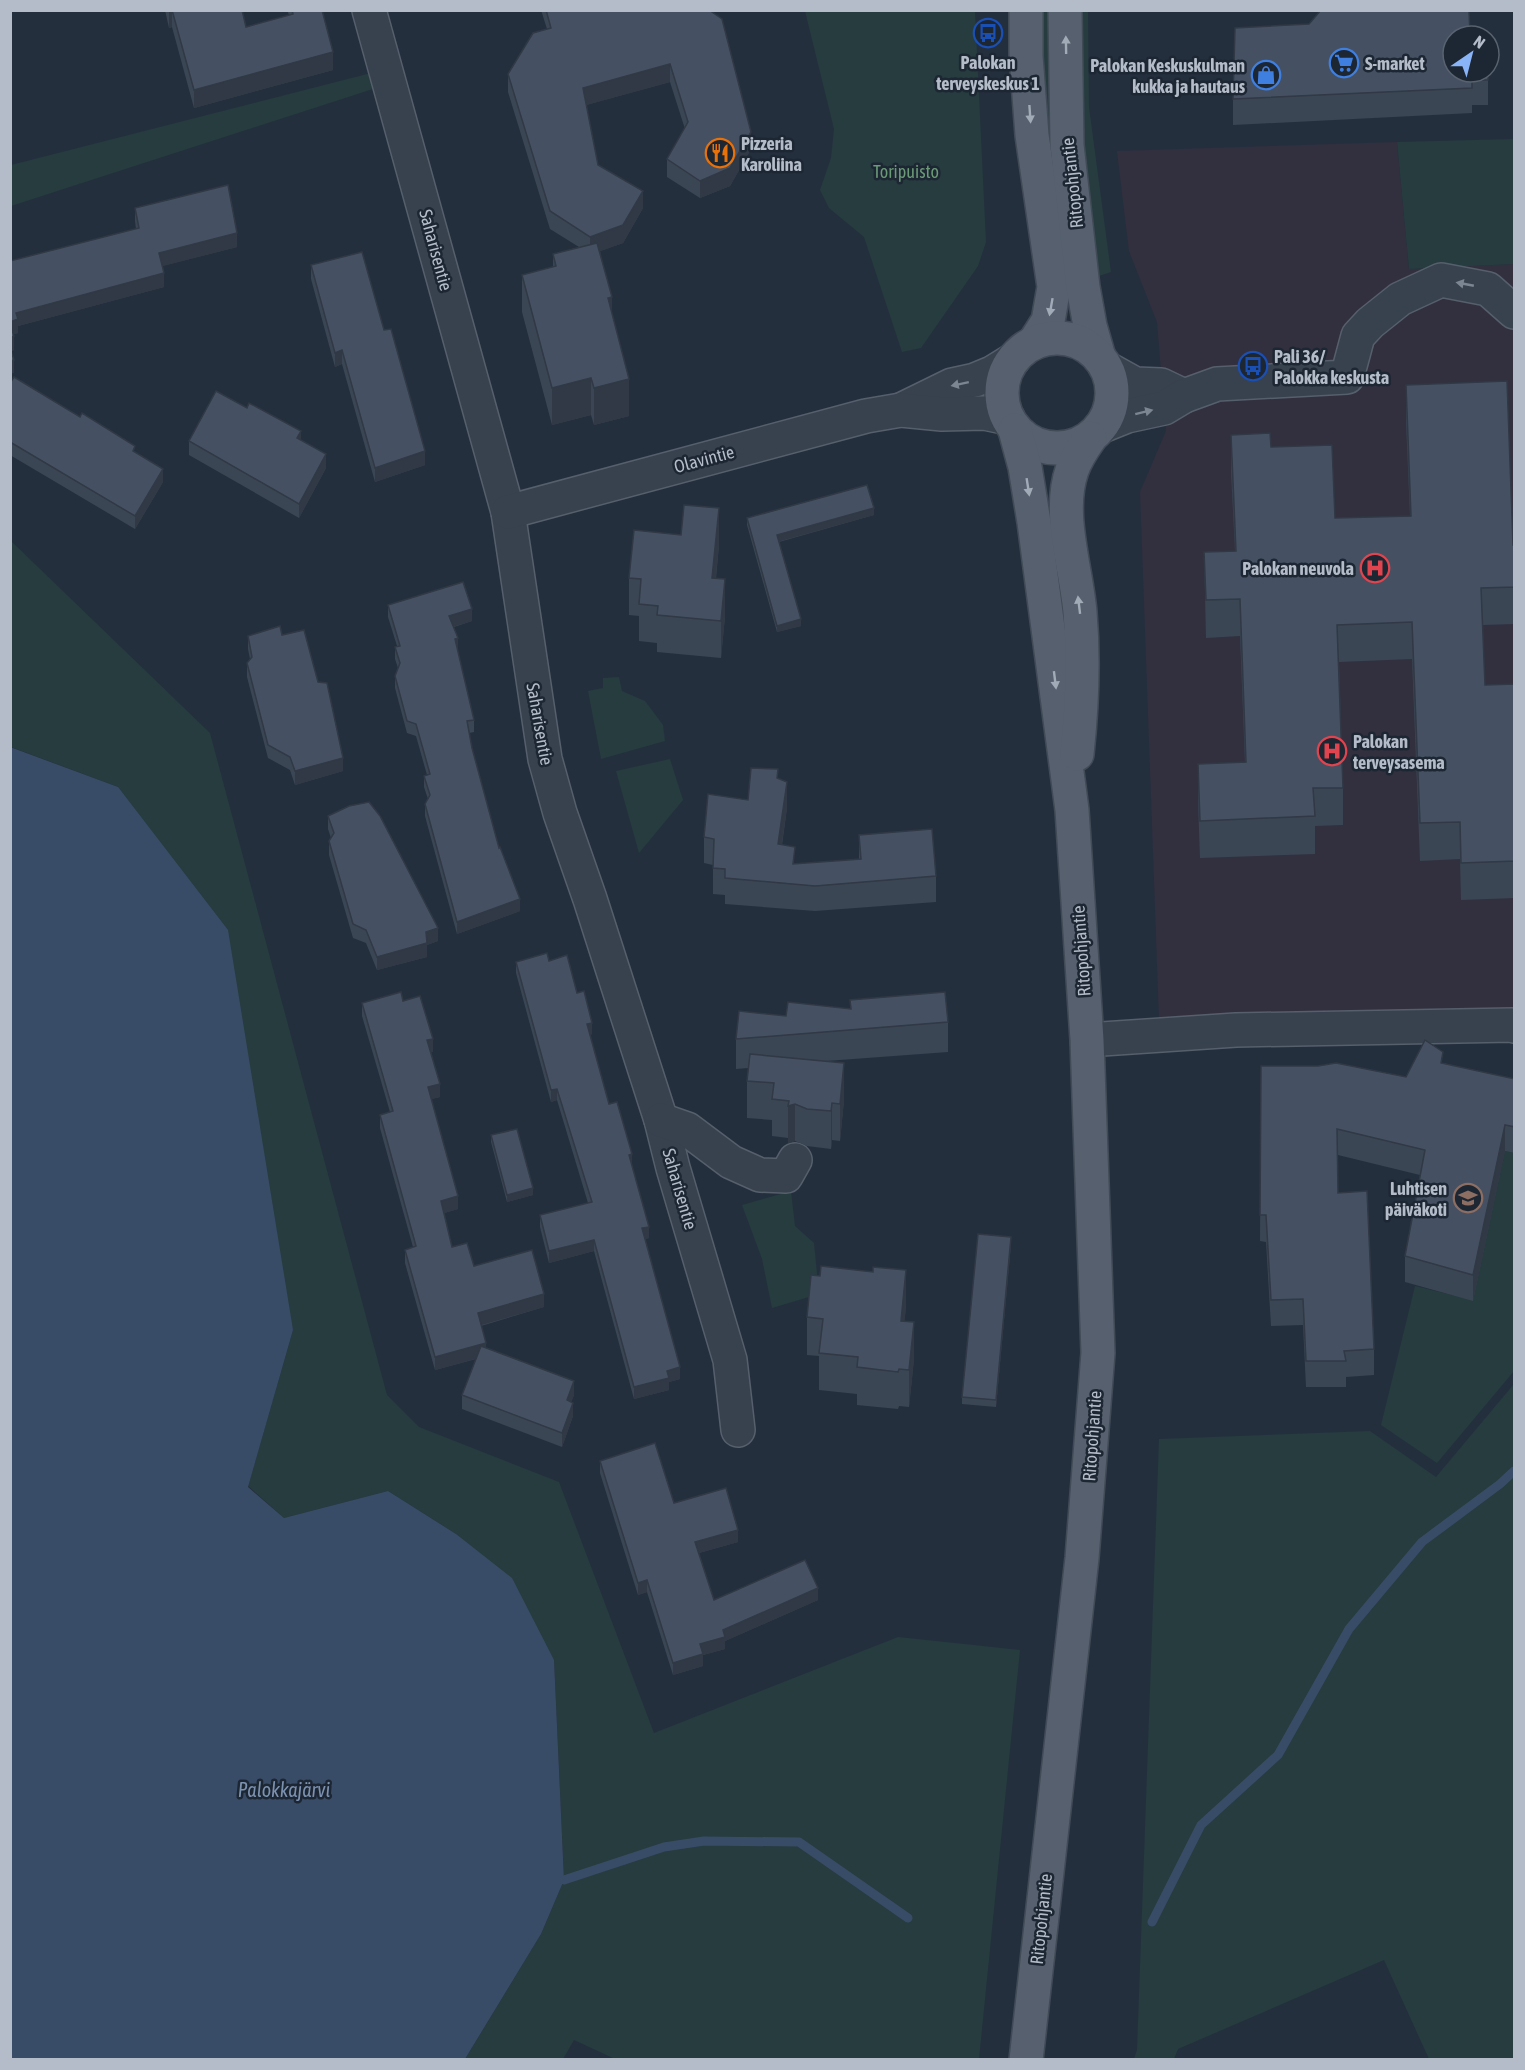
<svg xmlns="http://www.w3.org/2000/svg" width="1525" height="2070" viewBox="0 0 1525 2070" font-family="'Asap Condensed',sans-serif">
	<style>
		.medical { fill: #32303f }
		.green { fill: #263c3f }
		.water { fill: #394c67 }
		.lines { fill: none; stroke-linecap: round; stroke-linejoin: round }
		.stream { stroke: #394c67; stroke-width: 9 }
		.minor-casing { stroke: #565f6c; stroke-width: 36 }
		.major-casing { stroke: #414a57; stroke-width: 36 }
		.minor { stroke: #38414e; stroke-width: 33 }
		.major { stroke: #56606e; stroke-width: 33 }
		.wall { fill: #3b4654 }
		.shaded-wall { fill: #303945 }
		.building { fill: #455162; stroke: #303945; stroke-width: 1.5 }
		.oneway { fill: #a1aab7 }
		.oneway2 { fill: #7c8592 }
		.labels { text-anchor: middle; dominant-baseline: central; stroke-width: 5; stroke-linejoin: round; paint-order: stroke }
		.poi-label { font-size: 18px; font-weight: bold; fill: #b4bcc9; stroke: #1d2633; text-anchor: start }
		.park-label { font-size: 18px; fill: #6b9a76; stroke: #1d2633 }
		.street-label { font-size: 18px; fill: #b4bcc9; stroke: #1d2633 }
		.water-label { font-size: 20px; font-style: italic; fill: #7c92b1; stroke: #1d2633 }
	</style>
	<rect width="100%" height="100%" fill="#242f3e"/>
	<polygon class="medical" points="1397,142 1409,269 1514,264 1514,1011 1461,1011 1159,1019 1140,492 1166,431 1157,322 1129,251 1117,151"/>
	<g class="green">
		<polygon points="805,11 975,11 986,242 978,266 921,348 902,352 864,237 829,208 820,190 831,158 834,129"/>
		<polygon points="1037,11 1051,11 1058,176 1049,191"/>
		<polygon points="1074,11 1088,11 1089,107 1111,272 1096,277 1085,200"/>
		<polygon points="371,73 373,89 11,206 11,165"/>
		<polygon points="1514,139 1514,264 1409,269 1397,142"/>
		<polygon points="10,540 210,733 387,1395 419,1427 559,1482 654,1733 898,1637 1020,1650 979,2059 615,2059 574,2040 563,2059 465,2059 541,1934 564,1880 554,1660 456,1534 388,1491 284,1518 248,1486 293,1330 118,787 11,747"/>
		<polygon points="619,677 622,691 645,701 663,725 665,741 601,759 588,691 603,688 603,678"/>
		<polygon points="670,759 683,800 639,853 616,771"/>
		<polygon points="1505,1151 1514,1153 1514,1371 1437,1463 1381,1425 1415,1286 1473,1300"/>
		<polygon points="791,1191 795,1226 814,1243 819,1294 772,1308 762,1259 742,1205"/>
		<polygon points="1514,1384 1514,2059 1429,2059 1384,1960 1178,2049 1174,2059 1134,2059 1137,2050 1159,1439 1370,1431 1436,1477"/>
	</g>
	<polygon class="water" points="10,747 118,787 228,930 293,1330 248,1487 284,1518 388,1491 456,1534 512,1578 554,1660 564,1880 541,1934 465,2059 11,2059"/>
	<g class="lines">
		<g class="stream">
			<polyline points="564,1880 664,1847 704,1841 799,1842 908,1918"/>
			<polyline points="1152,1922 1201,1825 1278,1755 1349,1629 1422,1542 1500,1484 1514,1471"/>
		</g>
		<g class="minor-casing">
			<g id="minor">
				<polyline points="369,10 508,512 545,759 560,813 590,899 661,1120 673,1168 730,1360 738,1430"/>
				<polyline points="1108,369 1135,384 1161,385 1184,396"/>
				<polyline points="901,410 952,385 975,380 992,373 1013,360"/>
				<polyline points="1102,426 1127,416 1164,408 1184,396 1217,384 1347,377 1358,336 1370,323 1400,299 1441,280 1488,289 1514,312"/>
				<polyline points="508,512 866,416 901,410 942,414 984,413 1008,418"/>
				<polyline points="1087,1040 1236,1030 1512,1025 1514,1026"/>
				<polyline points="661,1120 687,1129 731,1162 760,1175 786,1176 795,1160"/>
			</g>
		</g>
		<g class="major-casing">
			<g id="major">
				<polyline points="1026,10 1026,56 1032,135 1054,287 1048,321 1034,343"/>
				<polyline points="1065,10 1067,145 1083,287 1090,326 1098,354"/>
				<circle cx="1057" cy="393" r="55"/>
				<polyline points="1015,430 1025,467 1034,522 1072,810 1087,1040 1098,1353 1082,1558 1026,2060"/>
				<path d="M 1077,754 C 1082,707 1084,659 1080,612 C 1076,567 1057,513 1072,470 C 1076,459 1083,448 1090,438"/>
			</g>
		</g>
		<use href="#minor" class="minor"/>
		<use href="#major" class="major"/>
	</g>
	<g class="wall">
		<polygon points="165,10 242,10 246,27 289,15 287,10 322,10 333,70 194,108 172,27 169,28"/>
		<polygon points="541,10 709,10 751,149 730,186 700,198 667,177 667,159 685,129 670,82 586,105 598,165 643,208 623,243 600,251 612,315 629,416 594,425 591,415 552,425 522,312 522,275 553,267 553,254 579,247 550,229 508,92 508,74 547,29"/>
		<polygon points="1309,24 1453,72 1488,72 1488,105 1472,105 1472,113 1233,125 1233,99"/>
		<polygon points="135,208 237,247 162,266 164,287 18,326 18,333 14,334 14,350 11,351 10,361 10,261 136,229 135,221"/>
		<polygon points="311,265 384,330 425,465 375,482 342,364 335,367 311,279"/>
		<polygon points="10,383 135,452 163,482 135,529 10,455"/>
		<polygon points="1406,385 1513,545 1515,545 1515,624 1483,625 1485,685 1515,684 1515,898 1461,900 1460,859 1420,861 1412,659 1339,662 1343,788 1343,825 1315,826 1315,854 1200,858 1198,801 1198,764 1245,763 1240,636 1206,638 1204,552 1235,551 1231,472 1231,435 1271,447 1335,518 1410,516 1406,422"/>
		<polygon points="301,440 326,468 299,518 189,455 189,441"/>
		<polygon points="874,515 779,542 801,626 777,632 747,525 747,518"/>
		<polygon points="719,545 716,578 725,616 721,658 657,652 657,643 639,641 639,616 629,615 629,578"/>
		<polygon points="388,605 472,621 454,627 458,650 457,650 474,720 474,732 469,733 472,748 499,848 520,911 457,934 425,816 425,804 428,799 424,787 424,776 427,775 416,736 407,733 395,688 395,676 398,668 395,659 395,647 397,646 388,617"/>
		<polygon points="282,635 343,771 295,785 290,770 268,758 247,677 247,663 250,659 248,649 248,636"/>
		<polygon points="778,778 787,808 782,845 795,864 859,859 859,835 936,876 936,902 815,911 725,904 725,895 713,894 713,865 704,863 704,837 748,800"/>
		<polygon points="328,816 438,941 427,945 427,957 377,970 366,943 353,938 329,855 329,841 331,838 328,829"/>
		<polygon points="549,961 577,993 592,1034 590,1035 609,1104 632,1166 649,1238 645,1239 680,1379 669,1382 669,1390 634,1399 594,1251 549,1263 540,1227 540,1215 588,1203 557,1100 551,1102 516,973 516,962"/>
		<polygon points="850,1000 948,1022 948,1052 826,1061 844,1100 840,1141 832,1140 831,1149 807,1146 795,1141 788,1143 788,1138 772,1136 772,1120 747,1118 747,1081 748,1068 736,1069 736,1039 786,1016 850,1008"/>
		<polygon points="403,1001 433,1052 431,1052 440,1097 431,1099 458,1209 444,1213 452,1247 474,1266 544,1307 481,1326 486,1348 574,1395 571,1402 573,1416 562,1447 462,1409 462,1395 476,1359 435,1370 405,1263 405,1250 413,1247 380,1128 380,1115 390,1112 362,1016 362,1003"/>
		<polygon points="1443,1063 1515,1079 1515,1153 1505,1151 1473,1301 1405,1282 1405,1256 1420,1175 1338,1155 1338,1193 1374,1349 1374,1375 1346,1377 1346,1387 1306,1387 1303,1325 1271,1326 1266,1242 1260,1241 1261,1066 1406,1077"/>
		<polygon points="491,1135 533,1195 507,1202 491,1142"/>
		<polygon points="1011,1244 996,1407 962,1404 962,1397"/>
		<polygon points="906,1307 904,1321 914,1359 909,1407 899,1406 898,1409 857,1405 857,1394 819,1390 819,1356 807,1355 807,1317"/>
		<polygon points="600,1461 674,1503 738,1542 699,1553 714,1600 818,1600 725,1641 725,1649 703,1655 703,1666 673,1675 647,1592 638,1595 600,1473"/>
	</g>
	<g class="shaded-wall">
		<polygon points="169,10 172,10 172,27 169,28"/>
		<polygon points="333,52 333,70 194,108 194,90"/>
		<polygon points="670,64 670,82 583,106 583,88"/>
		<polygon points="751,132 751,149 730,186 700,198 700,181"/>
		<polygon points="643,191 643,208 623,243 590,255 590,237"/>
		<polygon points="237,233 237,247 159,267 159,253"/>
		<polygon points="164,273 164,287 18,326 18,333 10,335 10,322 16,313"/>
		<polygon points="612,297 612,334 608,298"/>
		<polygon points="14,336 14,350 10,351 10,338"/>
		<polygon points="342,350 342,364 335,367 335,353"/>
		<polygon points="14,360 14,373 10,374 10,361"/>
		<polygon points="591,378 591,415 552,425 552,388"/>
		<polygon points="629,379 629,416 594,425 594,388"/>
		<polygon points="301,431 301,444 297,438"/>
		<polygon points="425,451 425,465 375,482 375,468"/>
		<polygon points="326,454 326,468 299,518 299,504"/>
		<polygon points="163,469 163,482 135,529 135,516"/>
		<polygon points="719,508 719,545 712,615 712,578"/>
		<polygon points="874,508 874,515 777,542 777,535"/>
		<polygon points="725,579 725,616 721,658 721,621"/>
		<polygon points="472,609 472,621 449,628 449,616"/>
		<polygon points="801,619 801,626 777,632 777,626"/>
		<polygon points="458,638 458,650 455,651 455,639"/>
		<polygon points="343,758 343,771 295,785 295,771"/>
		<polygon points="787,782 787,808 778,870 778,844"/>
		<polygon points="520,899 520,911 457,934 457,922"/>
		<polygon points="438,928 438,941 427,945 427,957 377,970 377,957 426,932"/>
		<polygon points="592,1023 592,1034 587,1036 587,1024"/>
		<polygon points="433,1039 433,1052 427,1053 427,1040"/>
		<polygon points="844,1063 844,1100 840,1141 840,1104"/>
		<polygon points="440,1084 440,1097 428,1100 428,1087"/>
		<polygon points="557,1089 557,1100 551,1102 551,1090"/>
		<polygon points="832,1103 832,1140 831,1149 831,1111"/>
		<polygon points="795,1104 795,1141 788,1143 788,1106"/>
		<polygon points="1505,1125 1505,1151 1473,1301 1473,1275"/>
		<polygon points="632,1154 632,1166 629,1155"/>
		<polygon points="533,1188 533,1195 507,1202 507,1195"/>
		<polygon points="458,1196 458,1209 441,1214 441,1201"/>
		<polygon points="649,1227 649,1238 642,1240 642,1228"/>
		<polygon points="1011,1237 1011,1244 996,1407 996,1400"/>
		<polygon points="594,1240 594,1251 549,1263 549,1251"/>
		<polygon points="906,1270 906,1307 901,1358 901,1321"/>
		<polygon points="544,1294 544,1307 478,1326 478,1313"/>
		<polygon points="914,1322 914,1359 909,1407 909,1370"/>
		<polygon points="486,1343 486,1356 435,1370 435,1357"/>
		<polygon points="680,1367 680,1379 669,1382 669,1390 634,1399 634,1387 667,1371"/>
		<polygon points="574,1381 574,1395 567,1414 567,1400"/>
		<polygon points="573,1403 573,1416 562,1447 562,1433"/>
		<polygon points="738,1530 738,1542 695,1554 695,1542"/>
		<polygon points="647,1580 647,1592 638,1595 638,1583"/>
		<polygon points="818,1588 818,1600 725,1641 725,1649 703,1655 703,1666 673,1675 673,1663 723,1630"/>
	</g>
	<g class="building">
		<polygon points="172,10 242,10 246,27 293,14 292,10 322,10 333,52 194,90"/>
		<polygon points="546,10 709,10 722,19 751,132 730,168 700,181 667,159 688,122 670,64 583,88 598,165 643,191 623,225 590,237 550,211 508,74 533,33 551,28"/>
		<polygon points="1321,10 1469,10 1470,36 1453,36 1453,72 1488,72 1488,80 1472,80 1472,88 1233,99 1235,28 1309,24"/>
		<polygon points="228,185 237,233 159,253 164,273 16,313 18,319 10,322 10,261 139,228 135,208"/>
		<polygon points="597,243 612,297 608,298 629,379 594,388 591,378 552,388 522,275 556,266 553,254"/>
		<polygon points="362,252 384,330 391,329 425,451 375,468 342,350 335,353 311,265"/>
		<polygon points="10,324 14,336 10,338"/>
		<polygon points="10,348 14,360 10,361"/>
		<polygon points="14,377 80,417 82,413 135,446 133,451 163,469 135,516 10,442 10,383"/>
		<polygon points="1507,381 1513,545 1515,545 1515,587 1481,588 1485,685 1515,684 1515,861 1461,863 1460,822 1420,823 1412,622 1337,625 1343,788 1313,788 1315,816 1200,821 1198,764 1246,762 1240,599 1206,600 1204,552 1236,551 1231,435 1270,433 1271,447 1332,445 1335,518 1411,516 1406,385"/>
		<polygon points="216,391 247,408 249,403 301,431 297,438 326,454 299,504 189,441"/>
		<polygon points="867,485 874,508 777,535 801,619 777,626 747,518"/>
		<polygon points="684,505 719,508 712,578 725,579 721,621 657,615 658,606 639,604 641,579 629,578 634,530 681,535"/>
		<polygon points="463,582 472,609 449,616 458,638 455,639 474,720 467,721 472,748 499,848 500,847 520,899 457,922 425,804 430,795 424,776 430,774 416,724 407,721 395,676 400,663 395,647 400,646 388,605"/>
		<polygon points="280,626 282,635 304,630 318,682 327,683 343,758 295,771 290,757 268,745 247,663 252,657 248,636"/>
		<polygon points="751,768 778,769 777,778 787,782 778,844 795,847 793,864 861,859 859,835 932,829 936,876 815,886 725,878 725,869 713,868 714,839 704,837 708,794 748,800"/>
		<polygon points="369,802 380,816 438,928 426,932 427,943 377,957 366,930 353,924 329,841 334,833 328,816 349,806"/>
		<polygon points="547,953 549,961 567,955 577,993 584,991 592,1023 587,1024 609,1104 617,1102 632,1154 629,1155 649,1227 642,1228 680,1367 667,1371 669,1378 634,1387 594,1240 549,1251 540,1215 592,1202 557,1089 551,1090 516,962"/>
		<polygon points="401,992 403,1001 420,996 433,1039 427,1040 440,1084 428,1087 458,1196 441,1201 452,1247 467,1243 474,1266 532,1250 544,1294 478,1313 486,1343 435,1357 405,1250 416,1246 380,1115 393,1111 362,1003"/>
		<polygon points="945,992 948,1022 736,1039 739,1011 786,1016 788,1002 851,1009 850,1000"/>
		<polygon points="1425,1040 1443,1052 1441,1063 1515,1079 1515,1127 1505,1125 1473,1275 1405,1256 1425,1150 1337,1129 1338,1193 1367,1191 1374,1349 1344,1351 1346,1361 1306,1361 1303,1299 1271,1300 1266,1215 1260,1215 1261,1066 1318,1066 1336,1063 1406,1077"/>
		<polygon points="750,1054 844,1063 840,1104 832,1103 831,1111 807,1109 795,1104 788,1106 789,1101 772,1099 774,1083 747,1081"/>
		<polygon points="517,1129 533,1188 507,1195 491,1135"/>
		<polygon points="978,1234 1011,1237 996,1400 962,1397"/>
		<polygon points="821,1266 873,1272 873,1267 906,1270 901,1321 914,1322 909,1370 899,1369 898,1372 857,1367 858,1357 819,1353 823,1319 807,1317 811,1275 820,1276"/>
		<polygon points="481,1346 574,1381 567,1400 573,1403 562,1433 462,1395"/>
		<polygon points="655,1443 674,1503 726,1488 738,1530 695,1542 714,1600 805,1560 818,1588 723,1630 725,1637 700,1644 703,1654 673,1663 647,1580 638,1583 600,1461"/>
	</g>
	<defs><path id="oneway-solid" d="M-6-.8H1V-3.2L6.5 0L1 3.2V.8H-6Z" transform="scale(1.5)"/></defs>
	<g class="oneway">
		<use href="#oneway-solid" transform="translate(1066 45) rotate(-91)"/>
		<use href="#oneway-solid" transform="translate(1030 114) rotate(86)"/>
		<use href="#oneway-solid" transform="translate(1051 307) rotate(100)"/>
		<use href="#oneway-solid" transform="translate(1028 487) rotate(81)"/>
		<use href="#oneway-solid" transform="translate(1079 605) rotate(-97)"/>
		<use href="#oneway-solid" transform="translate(1055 680) rotate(83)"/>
	</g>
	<g class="oneway2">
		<use href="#oneway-solid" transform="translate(1465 284) rotate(-169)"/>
		<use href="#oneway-solid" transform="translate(960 384) rotate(168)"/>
		<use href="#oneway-solid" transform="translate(1144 412) rotate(-14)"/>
	</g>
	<defs>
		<g id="bus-ring" transform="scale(1.5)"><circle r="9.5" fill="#1d2633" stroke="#1a4fb4" stroke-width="1.5"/><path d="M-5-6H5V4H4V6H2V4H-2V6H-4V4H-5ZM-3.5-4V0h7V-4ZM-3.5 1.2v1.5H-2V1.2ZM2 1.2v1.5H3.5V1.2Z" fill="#1a4fb4"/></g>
		<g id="supermarket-ring" transform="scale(1.5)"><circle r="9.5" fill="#1d2633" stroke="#3f7fe0" stroke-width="1.5"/><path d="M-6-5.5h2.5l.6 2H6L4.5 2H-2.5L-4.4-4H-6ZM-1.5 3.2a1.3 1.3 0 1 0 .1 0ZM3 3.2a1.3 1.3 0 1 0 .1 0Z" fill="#3f7fe0"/></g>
		<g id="shop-ring" transform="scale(1.5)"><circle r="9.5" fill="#1d2633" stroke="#3f7fe0" stroke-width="1.5"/><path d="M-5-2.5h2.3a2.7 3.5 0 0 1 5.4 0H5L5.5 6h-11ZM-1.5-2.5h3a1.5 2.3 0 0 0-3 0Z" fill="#3f7fe0"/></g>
		<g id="restaurant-ring" transform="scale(1.5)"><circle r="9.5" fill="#1d2633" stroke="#e8710a" stroke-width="1.5"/><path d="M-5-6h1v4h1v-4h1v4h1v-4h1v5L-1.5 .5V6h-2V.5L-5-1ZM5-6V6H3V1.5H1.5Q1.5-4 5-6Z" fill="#e8710a"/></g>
		<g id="hospital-ring" transform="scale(1.5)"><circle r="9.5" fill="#1d2633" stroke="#e0444e" stroke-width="1.5"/><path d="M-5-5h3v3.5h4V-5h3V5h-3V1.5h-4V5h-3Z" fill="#e0444e"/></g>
		<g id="school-ring" transform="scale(1.5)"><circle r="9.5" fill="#1d2633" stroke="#8d6e63" stroke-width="1.5"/><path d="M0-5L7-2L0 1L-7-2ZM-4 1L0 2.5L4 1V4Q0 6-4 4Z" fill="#8d6e63"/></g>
	</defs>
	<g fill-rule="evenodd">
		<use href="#bus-ring" x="988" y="33"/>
		<use href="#supermarket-ring" x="1344" y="63"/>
		<use href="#shop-ring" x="1266" y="75"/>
		<use href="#restaurant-ring" x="720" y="153"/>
		<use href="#bus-ring" x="1253" y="366"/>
		<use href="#hospital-ring" x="1375" y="568"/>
		<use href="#hospital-ring" x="1332" y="751"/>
		<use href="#school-ring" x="1468" y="1198"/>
	</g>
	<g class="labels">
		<g class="poi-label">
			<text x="988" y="62" text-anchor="middle">Palokan<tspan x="988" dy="21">terveyskeskus 1</tspan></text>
			<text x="1365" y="63">S-market</text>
			<text x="1245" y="65" text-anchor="end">Palokan Keskuskulman<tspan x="1245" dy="21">kukka ja hautaus</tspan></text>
			<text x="741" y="143">Pizzeria<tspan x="741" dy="21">Karoliina</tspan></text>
			<text x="1274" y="356">Pali 36/<tspan x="1274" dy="21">Palokka keskusta</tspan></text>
			<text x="1354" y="568" text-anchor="end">Palokan neuvola</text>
			<text x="1353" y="741">Palokan<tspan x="1353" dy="21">terveysasema</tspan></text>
			<text x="1447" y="1188" text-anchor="end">Luhtisen<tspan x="1447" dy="21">päiväkoti</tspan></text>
		</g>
		<g class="park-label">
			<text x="906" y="171">Toripuisto</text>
		</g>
		<g class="street-label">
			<text transform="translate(1072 183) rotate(-96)">Ritopohjantie</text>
			<text transform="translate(436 250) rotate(75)">Saharisentie</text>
			<text transform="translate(704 459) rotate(-15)">Olavintie</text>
			<text transform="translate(540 724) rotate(80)">Saharisentie</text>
			<text transform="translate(1081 951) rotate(-94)">Ritopohjantie</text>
			<text transform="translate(680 1189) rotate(74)">Saharisentie</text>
			<text transform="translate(1092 1436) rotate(-86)">Ritopohjantie</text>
			<text transform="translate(1041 1919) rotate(-84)">Ritopohjantie</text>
		</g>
		<g class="water-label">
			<text x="284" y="1789">Palokkajärvi</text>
		</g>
	</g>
	<rect width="1525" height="2070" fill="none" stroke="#b4bcc9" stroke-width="24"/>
	<g transform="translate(1471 54) rotate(35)"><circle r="28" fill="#1d2633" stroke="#59626f" stroke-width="1.5"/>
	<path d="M0-4.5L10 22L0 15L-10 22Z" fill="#8ab4f8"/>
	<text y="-9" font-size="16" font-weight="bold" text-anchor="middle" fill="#b4bcc9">N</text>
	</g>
</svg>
